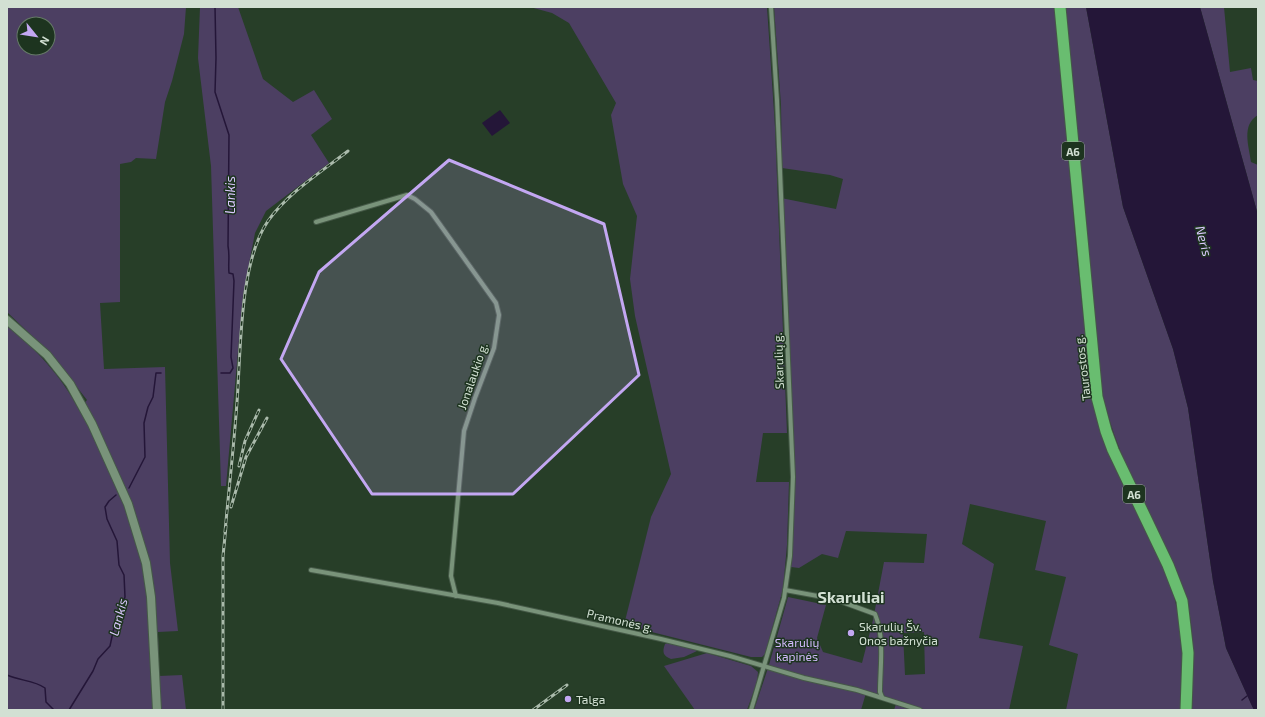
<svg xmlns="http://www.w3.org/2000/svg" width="1265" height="717" viewBox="0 0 1265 717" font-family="'Exo 2',sans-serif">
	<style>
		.green { fill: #4c3f62; fill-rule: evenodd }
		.water { fill: #241638 }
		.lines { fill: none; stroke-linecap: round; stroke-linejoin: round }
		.stream { stroke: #241638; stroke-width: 1.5 }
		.street-casing { stroke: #455947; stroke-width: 6 }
		.secondary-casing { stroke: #455947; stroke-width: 10 }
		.highway-casing { stroke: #455947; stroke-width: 13 }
		.street { stroke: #79937a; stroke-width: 4 }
		.secondary { stroke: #79937a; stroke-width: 8 }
		.highway { stroke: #69bd70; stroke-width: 11 }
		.rail-casing { stroke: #abbbac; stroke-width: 3 }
		.rail { stroke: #1d341f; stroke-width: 1.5; stroke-dasharray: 4.5; stroke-linecap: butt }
		.marked { fill: #c3a7f2; fill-opacity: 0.2; stroke: #c3a7f2; stroke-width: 3; stroke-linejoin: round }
		.poi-dot { fill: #c3a7f2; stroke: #1d341f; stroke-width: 1.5 }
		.labels { text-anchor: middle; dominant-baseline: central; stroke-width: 3; stroke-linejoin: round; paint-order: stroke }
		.shield { fill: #1d341f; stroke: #9cac9d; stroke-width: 1 }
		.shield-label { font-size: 11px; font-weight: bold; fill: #d2e0d3 }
		.street-label { font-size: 12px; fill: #d2e0d3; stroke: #1d341f }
		.poi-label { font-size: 12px; fill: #d2e0d3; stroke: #1d341f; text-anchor: start }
		.park-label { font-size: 12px; fill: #d2bafc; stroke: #1d341f }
		.water-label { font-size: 13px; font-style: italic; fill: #dac7fd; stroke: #1d341f }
		.district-label { font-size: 16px; font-weight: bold; fill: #d2e0d3; stroke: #1d341f }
	</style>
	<rect width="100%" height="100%" fill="#273e28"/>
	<g class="green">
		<path d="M 7,7 L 186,7 L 184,34 L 172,81 L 165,102 L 156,159 L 136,158 L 131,162 L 120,164 L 120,302 L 100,303 L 104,369 L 165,367 L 170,563 L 178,631 L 158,632 L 159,676 L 182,675 L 186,710 L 7,710 L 7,324 C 36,350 61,375 79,410 L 87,400 L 52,355 L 7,312 ZM 24,24 L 48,24 L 48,48 L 24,48 Z"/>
		<polygon points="200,7 238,7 263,79 293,102 314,90 332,119 311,135 329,163 266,211 255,233 243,295 226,486 221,486 211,166 198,58"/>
		<polygon points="530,7 767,7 775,127 787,433 763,433 756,482 789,482 787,545 783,589 765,654 762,657 751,657 624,625 651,517 671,474 635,316 630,279 637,216 623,184 611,115 616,103 569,23 552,13"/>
		<path d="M 774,7 L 1055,7 L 1078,268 L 1092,394 L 1102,435 L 1171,585 C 1184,630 1184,664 1181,710 L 1066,710 L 1078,654 L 1049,645 L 1066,577 L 1035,570 L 1046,521 L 970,504 L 962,544 L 994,564 L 979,638 L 1023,646 L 1009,710 L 894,710 L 896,704 L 866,693 L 861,710 L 754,710 L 769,665 L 788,597 L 826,605 L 817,638 L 823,652 L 862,663 L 873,620 L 884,562 L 924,563 L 927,534 L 846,531 L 838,558 L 822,554 L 799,568 L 791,567 L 794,500 L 781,198 L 836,209 L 843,179 L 830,175 L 782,168 L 781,105 ZM 924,632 L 925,674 L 905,675 L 903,633 Z"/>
		<path d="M 1065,7 L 1086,7 L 1123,207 L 1173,349 L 1188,408 L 1213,581 L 1226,648 L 1254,710 L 1192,710 C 1193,673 1196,634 1186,598 C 1178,567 1161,538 1147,509 C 1127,469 1110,431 1101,387 Z"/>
		<path d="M 1200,7 L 1224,7 L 1230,72 L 1251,68 L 1253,80 L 1258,81 L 1258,115 C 1241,125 1249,146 1251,162 L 1258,165 L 1258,215 Z"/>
		<path d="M 668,643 L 696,650 L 697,651 L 684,657 L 671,659 C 663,656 662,652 665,644 Z"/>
		<polygon points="707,653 751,666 758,672 757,682 747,710 695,710 664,666"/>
	</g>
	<g class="water">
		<polygon points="1086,7 1200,7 1258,215 1258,710 1254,710 1251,704 1226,648 1213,581 1188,408 1173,349 1123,207"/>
		<polygon points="500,110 510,123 492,136 482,123"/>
	</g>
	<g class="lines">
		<g class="stream">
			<path d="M 215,7 L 216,58 L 215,92 L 229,135 L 228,246 C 230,256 228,264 229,273 L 233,274 L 234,281 L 231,357 L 233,368 L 230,373 L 221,373"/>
			<polyline points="129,488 145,457 144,423 148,407 153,397 156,373 161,373"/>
			<path d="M 7,675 C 20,681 34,680 45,688 L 46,702 L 54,710"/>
			<polyline points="1242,700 1247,696"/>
			<polyline points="69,710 93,671 98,659 110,646 116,618 125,597 124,575 119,565 117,541 107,519 105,507 109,501 116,495"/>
		</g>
		<g class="street-casing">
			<g id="street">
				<polyline points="316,222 407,195 415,199 431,212 496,303 499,315 494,348 475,398 464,431 451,576 456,596"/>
				<polyline points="311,570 498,603 661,639 730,656 804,678 857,690 920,710"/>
				<path d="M 785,590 L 834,599 L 875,614 C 885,639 880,666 880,692 L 882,697"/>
				<polyline points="751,710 784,598 790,556 793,477 777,100 771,7"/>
			</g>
		</g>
		<g class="secondary-casing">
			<polyline id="secondary" points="7,320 47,355 70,384 92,424 128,504 146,563 151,597 157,710"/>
		</g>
		<g class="highway-casing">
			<polyline id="highway" points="1060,7 1097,397 1106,431 1113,450 1168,565 1182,601 1188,653 1186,710"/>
		</g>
		<use href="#street" class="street"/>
		<use href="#secondary" class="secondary"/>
		<use href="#highway" class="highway"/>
		<g class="rail-casing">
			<g id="rail">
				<polyline points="239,466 245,441 259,410"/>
				<polyline points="231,507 246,457 267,418"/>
				<path d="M 225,532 C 229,488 234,445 237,402 C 241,351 239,263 268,221 C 288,193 321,172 348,151"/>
				<polyline points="223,710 223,556 226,526"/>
				<polyline points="533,710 567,685"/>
			</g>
		</g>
		<use href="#rail" class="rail"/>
	</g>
	<path class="marked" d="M 449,160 L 604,224 L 639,375 L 513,494 L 372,494 L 281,359 L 319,272 Z"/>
	<g class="poi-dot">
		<circle cx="851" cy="633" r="4"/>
		<circle cx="568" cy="699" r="4"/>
	</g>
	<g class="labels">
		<g class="shield">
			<rect x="1062" y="142" width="22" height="18" rx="3"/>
			<rect x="1123" y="485" width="22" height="18" rx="3"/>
		</g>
		<g class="shield-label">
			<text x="1073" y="151">A6</text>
			<text x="1134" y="494">A6</text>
		</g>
		<g class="street-label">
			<text transform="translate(778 361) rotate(-92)">Skarulių g.</text>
			<text transform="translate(1082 368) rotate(-97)">Taurostos g.</text>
			<text transform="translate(472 376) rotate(-71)">Jonalaukio g.</text>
			<text transform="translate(620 620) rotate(13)">Pramonės g.</text>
		</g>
		<g class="poi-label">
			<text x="859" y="626">Skarulių Šv.<tspan x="859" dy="14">Onos bažnyčia</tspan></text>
			<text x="576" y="699">Talga</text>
		</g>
		<g class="park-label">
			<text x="797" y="642">Skarulių<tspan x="797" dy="14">kapinės</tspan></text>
		</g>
		<g class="water-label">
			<text transform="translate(230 195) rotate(-90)">Lankis</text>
			<text transform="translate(1204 241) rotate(75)">Neris</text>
			<text transform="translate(118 617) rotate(-75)">Lankis</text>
		</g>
		<g class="district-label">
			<text x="851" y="596">Skaruliai</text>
		</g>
	</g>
	<rect width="1265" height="717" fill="none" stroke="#d2e0d3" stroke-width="16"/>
	<g transform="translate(36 36) rotate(120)"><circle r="19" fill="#1d341f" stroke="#657967"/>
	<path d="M0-3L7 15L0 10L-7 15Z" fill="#c3a7f2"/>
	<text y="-6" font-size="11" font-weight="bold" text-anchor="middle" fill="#d2e0d3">N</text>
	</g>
</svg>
